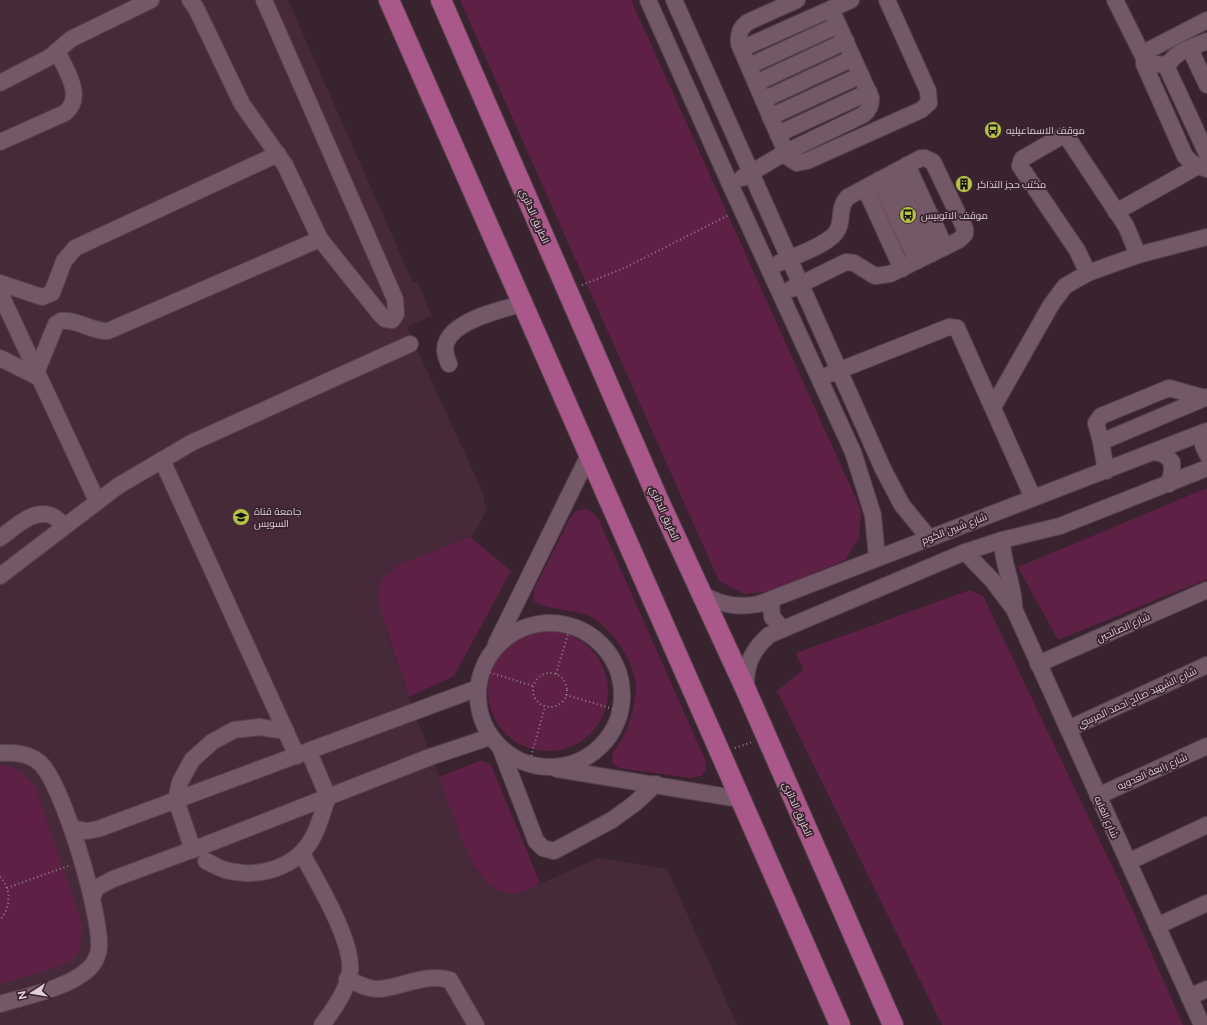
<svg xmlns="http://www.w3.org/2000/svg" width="1207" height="1025" viewBox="0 0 1207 1025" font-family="'Public Sans',Cairo,sans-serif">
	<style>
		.built { fill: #472a3a }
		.green { fill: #5f2046 }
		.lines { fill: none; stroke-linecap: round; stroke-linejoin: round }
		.minor-casing { stroke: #55424d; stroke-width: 18 }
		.major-casing { stroke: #55424d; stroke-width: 22 }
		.path { stroke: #93818a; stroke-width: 2; stroke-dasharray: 1 3; stroke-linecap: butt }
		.minor { stroke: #735967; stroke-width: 16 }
		.major { stroke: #aa5889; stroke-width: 20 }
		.labels { text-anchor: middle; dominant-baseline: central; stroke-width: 3.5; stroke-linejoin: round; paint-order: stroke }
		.poi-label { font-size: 10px; fill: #dfd0d7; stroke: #39232f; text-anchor: start }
		.street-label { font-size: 10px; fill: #dfd0d7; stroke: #39232f }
	</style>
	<rect width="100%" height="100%" fill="#39232f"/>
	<polygon class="built" points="0,0 288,0 413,283 417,281 432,316 407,327 483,493 486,510 480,524 470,537 398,565 378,595 386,630 414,712 466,845 477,871 522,892 598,858 667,869 737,1025 0,1025"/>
	<g class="green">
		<polygon points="460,0 631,0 861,510 859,538 845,560 772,591 745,594 719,581"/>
		<polygon points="1207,488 1207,579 1058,640 1018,567"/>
		<path d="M 586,509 L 593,513 L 598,518 L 706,762 L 706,769 L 701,776 L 690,778 L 619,768 L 612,763 C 611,748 620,746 625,733 C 631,720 636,700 636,686 C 635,663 612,629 593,618 C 575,608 551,612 534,601 L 534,590 L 570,518 L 576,511 Z"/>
		<polygon points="470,537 511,571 454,676 409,697 381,612 378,595 380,584 384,577 398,565"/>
		<polygon points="970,590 983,596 1130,904 1183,1025 942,1025 777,691 803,670 796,653"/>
		<circle cx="548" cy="691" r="60"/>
		<path d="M 483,761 L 491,765 L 540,883 C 530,889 521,894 509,893 C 500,892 488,885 483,878 C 465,856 450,805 439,777 L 477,762 Z"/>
		<path d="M 3,765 C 18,769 28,775 36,789 L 82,924 C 81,934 82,949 75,957 C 68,967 15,979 0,984 L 0,766 Z"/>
	</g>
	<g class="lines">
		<g class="minor-casing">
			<g id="minor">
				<polyline points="190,0 196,8 242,104 285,165 320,239 380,314 385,319 392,320 396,314 395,299 264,0"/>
				<polyline points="648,0 730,184 853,452 873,515 877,558"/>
				<polyline points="674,0 883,469 902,505 929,538"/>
				<path d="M 797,0 L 748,22 C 740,28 738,34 739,44 L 788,157 L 797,163 L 807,161 L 921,110 L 929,103 L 928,91 L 887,0"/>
				<polyline points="1115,0 1145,60 1155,64 1168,65"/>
				<polyline points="1207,20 1151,49 1146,55 1144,64 1185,156 1193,164 1207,169"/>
				<path d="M 1207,41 C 1193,47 1172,52 1167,68 L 1207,154"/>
				<polyline points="741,49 851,0"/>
				<polyline points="1190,49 1207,85"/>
				<polyline points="749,66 838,25"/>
				<polyline points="0,83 50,57 71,39 151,0"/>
				<polyline points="756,83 846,41"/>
				<polyline points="763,100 853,58"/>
				<polyline points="770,117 861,75"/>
				<polyline points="778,134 869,92"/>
				<path d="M 0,142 L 65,113 C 85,96 66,71 57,51"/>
				<polyline points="907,165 945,247"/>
				<polyline points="893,173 931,254"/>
				<path d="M 742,178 L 786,152 L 863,115 C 869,110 871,106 871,98 L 831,9"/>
				<polyline points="879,180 917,261"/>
				<polyline points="865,188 902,269"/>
				<polyline points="1116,212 1198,166"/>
				<path d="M 779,263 C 794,256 832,244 838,229 C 843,218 838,207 848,197 L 921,158 L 925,158 L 933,162 L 965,229 L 965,234 L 959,240 L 890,274 L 875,276 L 854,263 L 846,262 L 791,289"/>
				<polyline points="1088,273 1077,250 1020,166 1022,159 1060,137 1064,136 1069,140 1126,226 1138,255"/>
				<polyline points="0,283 42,297 52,293 64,261 75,248 278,154"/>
				<polyline points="0,293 97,501"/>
				<polyline points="0,358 38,377"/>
				<path d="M 449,364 C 446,357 443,349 447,341 C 456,320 502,309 522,304"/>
				<path d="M 36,373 L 56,324 L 61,321 C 78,319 92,332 108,331 L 320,239"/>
				<polyline points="830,374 949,327 957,328 1033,498"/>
				<polyline points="993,407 1051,305 1065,286 1088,273 1138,255 1207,237"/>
				<polyline points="1207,432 1203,445 1207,454"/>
				<polyline points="1101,442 1096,423 1101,416 1169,388 1205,398"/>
				<polyline points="1155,452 1165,455 1172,462 1172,472 1169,484"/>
				<polyline points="162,460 297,756"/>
				<polyline points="1106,471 1101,442 1207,397"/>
				<path d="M 0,538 C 13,529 32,509 50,515 C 55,516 61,523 65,526"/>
				<path d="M 1002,540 C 1002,564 1014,584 1014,607"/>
				<polyline points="965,552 992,580 1014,609 1202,1025"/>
				<polyline points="0,576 118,486 191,443 410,344"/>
				<path d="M 700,593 C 720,605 737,608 759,604 L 1207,431"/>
				<polyline points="771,600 772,617 783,629"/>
				<circle cx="550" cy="695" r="72"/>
				<polyline points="496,644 589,455"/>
				<polyline points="1038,664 1207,590"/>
				<path d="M 746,690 C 745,666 751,651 769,635 L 965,552 L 1002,540 L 1060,526 L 1207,468"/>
				<polyline points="1068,729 1207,665"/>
				<polyline points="500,747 536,841 543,848 554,851 612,820 634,804 656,784"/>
				<path d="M 0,753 C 14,752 29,753 40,763 C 63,784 101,914 99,947 C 99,952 96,960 93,964 C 77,986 27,996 0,1004"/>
				<polyline points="557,769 740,799"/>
				<polyline points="1098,796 1207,746"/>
				<polyline points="72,828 87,831 98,829 478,688"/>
				<polyline points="193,850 176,800 180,782 192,760 212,742 234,730 259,727 286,731"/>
				<path d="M 302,854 C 317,881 353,941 350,971 C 348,990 333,1010 322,1025"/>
				<path d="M 206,861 C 212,864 219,868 225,870 C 259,879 298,868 314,835 C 320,823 323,810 328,797 L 309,752"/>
				<polyline points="1128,862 1207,825"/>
				<polyline points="92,898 96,888 113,879 205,845 430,757 490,737"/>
				<polyline points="1157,926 1207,903"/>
				<path d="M 347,979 C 357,983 369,990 380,989 C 405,986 426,973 450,980 L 476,1025"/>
				<polyline points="1189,997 1207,989"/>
			</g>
		</g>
		<g class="major-casing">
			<g id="major">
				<polyline points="389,0 840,1025"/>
				<polyline points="441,0 658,499 746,690 893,1025"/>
			</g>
		</g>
		<g class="path">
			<polyline points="582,285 624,268 729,215"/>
			<polyline points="482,670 533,686"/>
			<circle cx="550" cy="690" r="17"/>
			<polyline points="556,674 568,634 576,628"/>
			<polyline points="566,695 620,711"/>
			<polyline points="735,748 752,742"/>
			<polyline points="530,764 533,749 545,707"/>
			<path d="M 0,877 C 12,890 11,907 0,920"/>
			<polyline points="7,888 68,866"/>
		</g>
		<use href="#minor" class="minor"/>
		<use href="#major" class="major"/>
	</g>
	<defs>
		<g id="bus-disc" transform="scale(0.9)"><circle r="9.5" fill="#b7c147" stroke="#39232f"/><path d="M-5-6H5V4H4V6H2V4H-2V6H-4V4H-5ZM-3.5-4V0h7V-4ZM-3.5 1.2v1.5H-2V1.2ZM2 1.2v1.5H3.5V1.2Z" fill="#111"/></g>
		<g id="building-disc" transform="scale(0.9)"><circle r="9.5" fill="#b7c147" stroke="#39232f"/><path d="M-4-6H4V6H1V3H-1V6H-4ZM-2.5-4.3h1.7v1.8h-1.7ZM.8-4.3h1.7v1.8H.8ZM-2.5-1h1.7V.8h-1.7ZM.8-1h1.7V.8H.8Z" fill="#111"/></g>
		<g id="university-disc" transform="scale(0.9)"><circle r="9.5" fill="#b7c147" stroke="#39232f"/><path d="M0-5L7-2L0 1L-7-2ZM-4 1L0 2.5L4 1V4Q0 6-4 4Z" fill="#111"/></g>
	</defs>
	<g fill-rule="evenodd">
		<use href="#bus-disc" x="993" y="130"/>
		<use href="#building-disc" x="964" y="184"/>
		<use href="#bus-disc" x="908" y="215"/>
		<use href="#university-disc" x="241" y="517"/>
	</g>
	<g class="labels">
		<g class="poi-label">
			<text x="1006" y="130">موقف الاسماعيليه</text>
			<text x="977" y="184">مكتب حجز التذاكر</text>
			<text x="921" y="215">موقف الاتوبيس</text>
			<text x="254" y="511">جامعة قناة<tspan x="254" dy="12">السويس</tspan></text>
		</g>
		<g class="street-label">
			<text transform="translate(535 216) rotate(66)">الطريق الدائري</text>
			<text transform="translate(665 513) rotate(66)">الطريق الدائري</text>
			<text transform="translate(954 528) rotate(-21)">شارع شبين الكوم</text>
			<text transform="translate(1123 627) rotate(-24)">شارع الصالحين</text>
			<text transform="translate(1137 697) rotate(-25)">شارع الشهيد صالح احمد المرسي</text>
			<text transform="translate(1152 771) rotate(-24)">شارع رابعة العدويه</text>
			<text transform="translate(798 809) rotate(66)">الطريق الدائري</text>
			<text transform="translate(1107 817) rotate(66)">شارع الغابه</text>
		</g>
	</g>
	<g transform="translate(32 993) rotate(258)" stroke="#39232f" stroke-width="3" paint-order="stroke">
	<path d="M0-3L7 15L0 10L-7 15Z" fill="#dfd0d7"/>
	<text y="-6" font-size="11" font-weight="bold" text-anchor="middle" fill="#dfd0d7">N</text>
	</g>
</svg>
